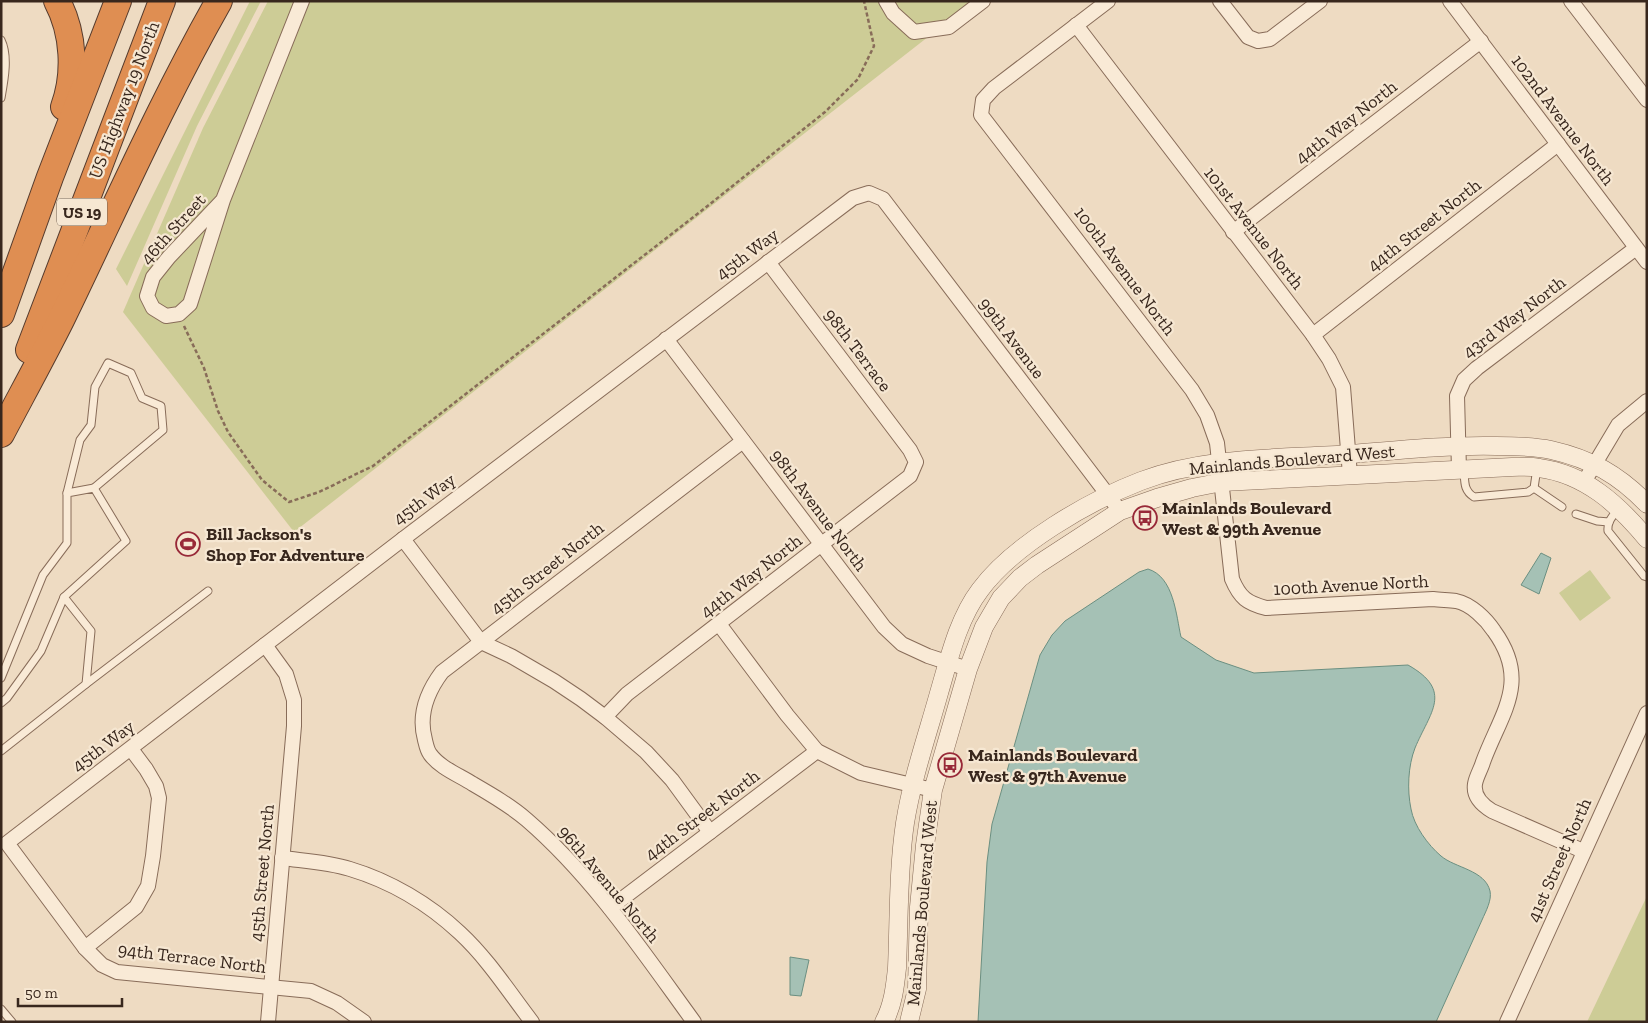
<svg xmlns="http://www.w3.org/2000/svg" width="1648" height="1023" viewBox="0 0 1648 1023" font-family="'Zilla Slab',serif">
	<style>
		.green { fill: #cdcc96 }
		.water { fill: #a5c1b5; stroke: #6b8f81 }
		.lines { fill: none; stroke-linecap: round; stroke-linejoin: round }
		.service-casing { stroke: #886c59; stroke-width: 9 }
		.minor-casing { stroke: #886c59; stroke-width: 16 }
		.tertiary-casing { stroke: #886c59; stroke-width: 19 }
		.motorway-casing { stroke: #563b2d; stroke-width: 28 }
		.path { stroke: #886c59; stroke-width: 2.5; stroke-dasharray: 4 2.5; stroke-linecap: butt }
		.service { stroke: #f9ead6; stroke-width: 7 }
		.minor { stroke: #f9ead6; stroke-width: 14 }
		.tertiary { stroke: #f9ead6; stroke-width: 18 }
		.motorway { stroke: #df8e52; stroke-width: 26 }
		.labels { text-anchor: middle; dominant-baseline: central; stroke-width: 4.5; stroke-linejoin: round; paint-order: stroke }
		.shield { fill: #f6e7d2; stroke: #716153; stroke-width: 1 }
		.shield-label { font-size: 16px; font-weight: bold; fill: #38271d }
		.street-label { font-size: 18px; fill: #38271d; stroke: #f6e7d2 }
		.poi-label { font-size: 18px; font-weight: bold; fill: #38271d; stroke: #f6e7d2; text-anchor: start }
	</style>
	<rect width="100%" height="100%" fill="#eedbc2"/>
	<g class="green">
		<polygon points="250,1 261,1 197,126 127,286 116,269"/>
		<polygon points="268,1 974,1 294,532 123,312 203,128"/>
		<polygon points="1590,570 1611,598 1580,621 1559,593"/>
		<polygon points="1647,896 1647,1022 1587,1022"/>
	</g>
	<g class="water">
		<polygon points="1541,553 1551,558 1539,594 1521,585"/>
		<path d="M 1148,569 C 1174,577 1176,615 1181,637 L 1216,660 L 1254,673 L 1408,665 C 1454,691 1430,712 1415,748 C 1408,766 1407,790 1411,809 C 1414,826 1428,845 1441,856 C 1455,868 1485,870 1490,891 C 1492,900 1486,911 1482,920 L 1436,1022 L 978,1022 L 987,862 L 992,824 L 1040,655 L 1052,635 L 1065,621 L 1139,572 Z"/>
		<polygon points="790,957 809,960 801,996 790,995"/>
	</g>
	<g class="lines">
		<g class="service-casing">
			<g id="service">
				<path d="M 1,40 C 9,56 4,81 1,98"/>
				<path d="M 1464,470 C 1465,481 1463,490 1474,497 L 1528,492 L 1534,488 L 1537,468"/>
				<polyline points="1534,488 1562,507"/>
				<polyline points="67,493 80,440 91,425 95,387 108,363 131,373 142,398 161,406 163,430 94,488"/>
				<path d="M 1619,508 C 1613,516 1607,521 1608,531 L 1644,576 L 1647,577"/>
				<polyline points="1576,514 1597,521 1609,522"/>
				<polyline points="1,678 43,575 67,543 67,493 94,488 126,541 64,597 41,651 7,698 1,703"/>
				<polyline points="86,684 208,591"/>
				<polyline points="1,751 86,684 91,631 64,597"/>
				<polyline points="1,1009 12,1022"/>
			</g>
		</g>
		<g class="minor-casing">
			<g id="minor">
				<polyline points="886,1 893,13 914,32 949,27 983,1"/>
				<path d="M 1108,1 L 994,88 L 983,100 L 981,115 L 1192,390 L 1207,415 L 1217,443 L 1232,579 C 1240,598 1247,603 1266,608 L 1433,599 C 1440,600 1448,600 1456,601 C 1471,604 1486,619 1494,631 C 1531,682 1501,713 1483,762 C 1481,769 1476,777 1475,784 C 1473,797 1482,805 1492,811 L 1583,851"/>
				<polyline points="1220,1 1248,37 1258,41 1270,39 1320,1"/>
				<polyline points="1450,1 1647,262"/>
				<polyline points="1571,1 1647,100"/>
				<polyline points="1076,25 1313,335 1329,359 1343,387 1350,475"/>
				<polyline points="223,200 169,257 153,277 147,296 153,308 166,316 179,314 190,304 223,200 302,1"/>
				<polyline points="1233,232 1481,41"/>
				<polyline points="1313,335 1558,144"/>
				<polyline points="666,339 884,627 902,644 928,656 968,669"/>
				<polyline points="1459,470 1457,396 1464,380 1477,368 1636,248"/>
				<polyline points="1584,482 1618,425 1647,401"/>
				<polyline points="403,539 481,642 511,656 554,681 581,699 605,717 646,752 672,780 710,832"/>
				<polyline points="719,624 787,715 817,751 861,773 933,790"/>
				<polyline points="265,645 286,674 294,700 294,726 268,1022"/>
				<polyline points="605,717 627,694 910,476 916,462 910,450 768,262"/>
				<path d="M 282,858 C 305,861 328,862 350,869 C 390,881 429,904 460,933 C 488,959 509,992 532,1022"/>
				<polyline points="610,908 817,751"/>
				<polyline points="85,948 136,907 148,886 153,856 159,798 156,786 146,769 131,749"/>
				<polyline points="364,1022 337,1003 311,991 117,972 102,965 85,948 7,843 403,539 853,198 869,193 883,199 1120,511"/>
				<path d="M 694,1022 C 643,952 593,877 527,820 C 511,806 492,795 473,784 C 459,775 440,768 430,754 C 427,750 426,744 425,740 C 418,715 427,692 442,672 L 743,441"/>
				<polyline points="1507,1022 1647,713"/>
			</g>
		</g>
		<g class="tertiary-casing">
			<g id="tertiary">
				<path d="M 884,1022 C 893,1005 895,987 897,968 C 899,922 898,869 905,823 C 912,779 927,736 939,693 C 949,659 958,619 980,590 C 1013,545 1089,501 1141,481 C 1207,456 1281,459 1351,454 C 1399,450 1447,445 1496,446 C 1514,446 1533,446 1551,450 C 1591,459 1619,475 1647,504"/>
				<path d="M 909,1022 L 917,989 L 919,907 L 925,845 L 933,790 L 968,669 L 984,627 L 1001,598 L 1020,578 L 1037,565 L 1120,511 L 1157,498 L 1192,488 L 1222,482 L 1512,467 C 1521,467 1530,466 1539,468 C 1585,474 1618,504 1647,539"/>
			</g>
		</g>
		<g class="motorway-casing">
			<g id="motorway">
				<path d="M 57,1 C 74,33 76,74 64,107"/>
				<polyline points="1,314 50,177 118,1"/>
				<polyline points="29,350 162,1"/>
				<path d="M 1,434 C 21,396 42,358 61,320 C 113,213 160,105 219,1"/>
			</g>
		</g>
		<polyline class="path" points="184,326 204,368 218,411 228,432 262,480 289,502 319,492 373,466 705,208 825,112 858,79 874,46 864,1"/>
		<use href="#service" class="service"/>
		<use href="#minor" class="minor"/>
		<use href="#tertiary" class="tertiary"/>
		<use href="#motorway" class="motorway"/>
	</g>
	<defs>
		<g id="bus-ring" transform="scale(1.25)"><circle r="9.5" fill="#f6e7d2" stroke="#982938" stroke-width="1.5"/><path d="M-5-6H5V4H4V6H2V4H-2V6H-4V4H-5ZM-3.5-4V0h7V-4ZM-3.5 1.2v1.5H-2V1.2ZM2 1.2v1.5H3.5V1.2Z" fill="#982938"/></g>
		<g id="stadium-ring" transform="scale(1.25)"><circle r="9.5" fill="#f6e7d2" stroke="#982938" stroke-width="1.5"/><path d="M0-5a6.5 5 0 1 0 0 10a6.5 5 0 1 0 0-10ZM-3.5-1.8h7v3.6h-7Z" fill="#982938"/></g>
	</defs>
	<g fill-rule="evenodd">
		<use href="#bus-ring" x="1145" y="518"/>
		<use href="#stadium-ring" x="188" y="544"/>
		<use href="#bus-ring" x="950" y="765"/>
	</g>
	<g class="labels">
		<rect class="shield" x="57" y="198.5" width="50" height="27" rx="4"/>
		<g class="shield-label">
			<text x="82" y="212">US 19</text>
		</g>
		<g class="street-label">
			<text transform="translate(124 100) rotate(-69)">US Highway 19 North</text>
			<text transform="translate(1563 120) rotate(53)">102nd Avenue North</text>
			<text transform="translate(1346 122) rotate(-38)">44th Way North</text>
			<text transform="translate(1424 225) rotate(-38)">44th Street North</text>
			<text transform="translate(1254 228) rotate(52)">101st Avenue North</text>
			<text transform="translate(173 229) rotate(-48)">46th Street</text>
			<text transform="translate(747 254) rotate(-37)">45th Way</text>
			<text transform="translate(1125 271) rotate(53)">100th Avenue North</text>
			<text transform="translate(1514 317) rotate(-37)">43rd Way North</text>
			<text transform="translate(1012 338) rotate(53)">99th Avenue</text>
			<text transform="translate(858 350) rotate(53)">98th Terrace</text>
			<text transform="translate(1292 460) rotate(-5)">Mainlands Boulevard West</text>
			<text transform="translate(424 499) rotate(-37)">45th Way</text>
			<text transform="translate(819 510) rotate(53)">98th Avenue North</text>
			<text transform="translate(547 568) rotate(-38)">45th Street North</text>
			<text transform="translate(751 576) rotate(-38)">44th Way North</text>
			<text transform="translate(1351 585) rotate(-3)">100th Avenue North</text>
			<text transform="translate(103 746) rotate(-37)">45th Way</text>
			<text transform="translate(702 815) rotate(-37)">44th Street North</text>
			<text transform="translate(1559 860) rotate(-66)">41st Street North</text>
			<text transform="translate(262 873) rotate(-85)">45th Street North</text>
			<text transform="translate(609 884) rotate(50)">96th Avenue North</text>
			<text transform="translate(922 903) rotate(-85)">Mainlands Boulevard West</text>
			<text transform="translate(192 958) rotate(7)">94th Terrace North</text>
		</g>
		<g class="poi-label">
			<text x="1162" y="508">Mainlands Boulevard<tspan x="1162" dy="21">West &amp; 99th Avenue</tspan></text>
			<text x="206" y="534">Bill Jackson's<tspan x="206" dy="21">Shop For Adventure</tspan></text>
			<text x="968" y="755">Mainlands Boulevard<tspan x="968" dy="21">West &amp; 97th Avenue</tspan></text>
		</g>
	</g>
	<rect width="1648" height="1023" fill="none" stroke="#38271d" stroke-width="5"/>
	<path d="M18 998v8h104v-8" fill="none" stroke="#38271d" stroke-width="2.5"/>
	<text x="25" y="998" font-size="15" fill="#38271d" stroke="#f6e7d2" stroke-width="4" paint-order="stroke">50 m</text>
</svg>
